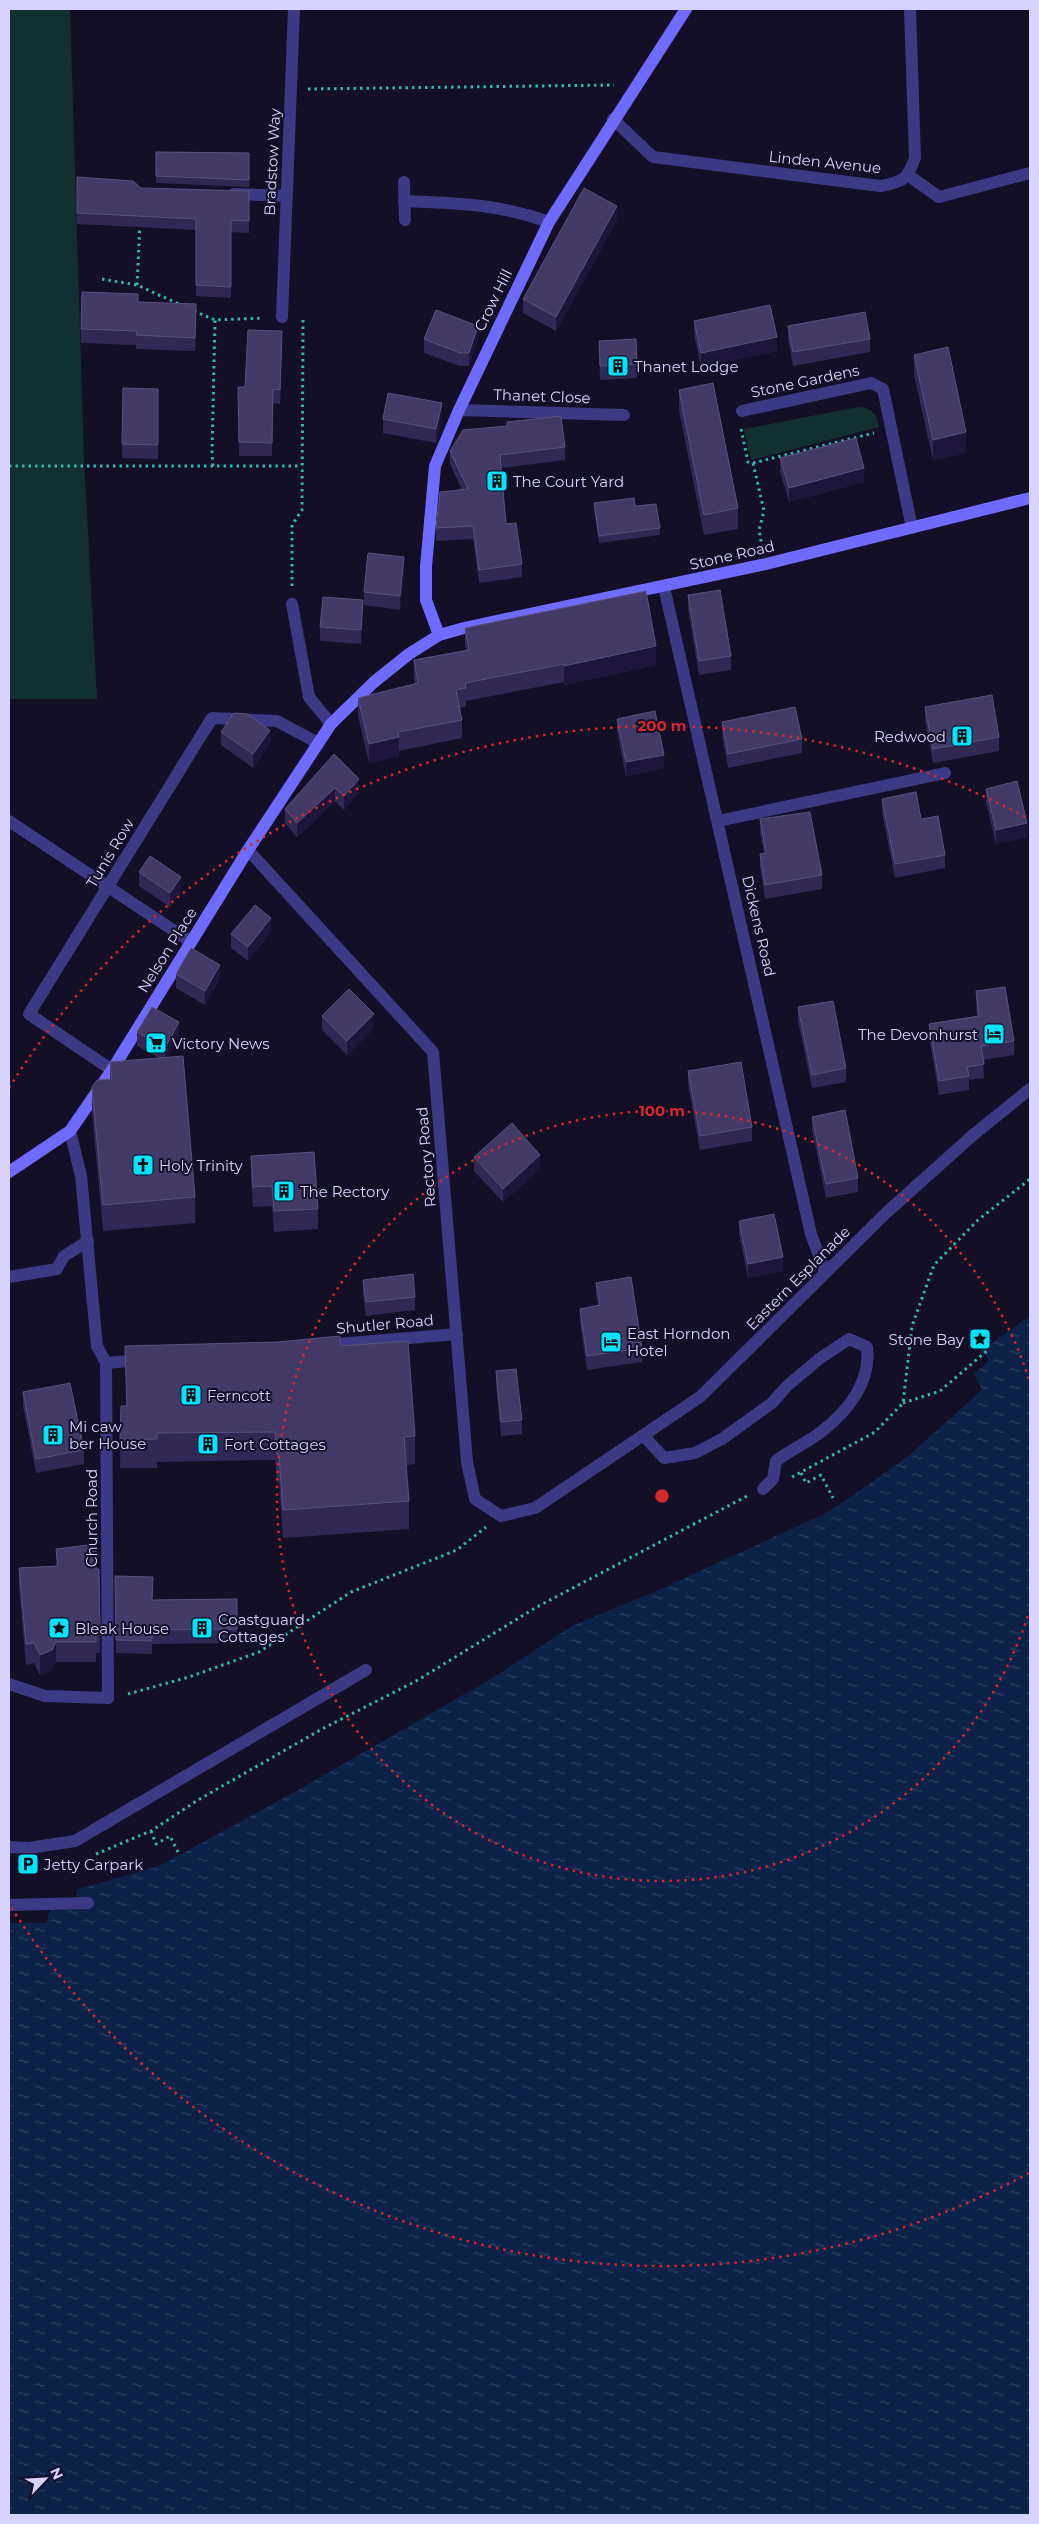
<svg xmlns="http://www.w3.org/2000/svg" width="1039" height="2524" viewBox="0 0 1039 2524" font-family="Montserrat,sans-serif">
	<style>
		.green { fill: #12302f }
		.water { fill: url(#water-ripples) }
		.pier { fill: #130f26 }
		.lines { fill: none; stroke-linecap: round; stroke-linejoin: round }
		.path { stroke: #2fb8b0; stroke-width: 3; stroke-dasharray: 2.5 4; stroke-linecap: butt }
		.lane { stroke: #3d3a85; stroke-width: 12 }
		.street { stroke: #3d3a85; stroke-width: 12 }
		.secondary { stroke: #6f6bff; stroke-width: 12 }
		.wall { fill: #312854 }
		.shaded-wall { fill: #1d163a }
		.building { fill: #433a66; stroke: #5a527e }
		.ring { fill: none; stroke: #d62828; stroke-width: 2.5; stroke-dasharray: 2.5 5 }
		.labels { text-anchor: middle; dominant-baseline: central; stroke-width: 4; stroke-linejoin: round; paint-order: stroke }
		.street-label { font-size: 15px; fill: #d9d4ff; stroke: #130f26 }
		.poi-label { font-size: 15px; fill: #d9d4ff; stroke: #130f26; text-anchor: start }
		.centre { fill: #d62828; stroke: #130f26; stroke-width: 2.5 }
		.ring-label { font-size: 15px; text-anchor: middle; font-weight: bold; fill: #d62828; stroke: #130f26; stroke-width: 4; stroke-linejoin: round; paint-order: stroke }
	</style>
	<defs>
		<pattern id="water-ripples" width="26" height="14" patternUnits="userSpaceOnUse" patternTransform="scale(1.25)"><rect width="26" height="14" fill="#0c2248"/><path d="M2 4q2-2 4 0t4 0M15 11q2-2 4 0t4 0" fill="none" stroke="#2f4163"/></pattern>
	</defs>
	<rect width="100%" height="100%" fill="#130f26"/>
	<g class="green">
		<polygon points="9,9 70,9 84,459 97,699 9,699"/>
		<path d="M 858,407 C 872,408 877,414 879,427 L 751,460 L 744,429 Z"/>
	</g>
	<polygon class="water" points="1030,1316 1030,2515 9,2515 9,1923 46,1923 55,1896 161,1865 314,1781 494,1677 572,1626 661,1589 824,1514 848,1499 907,1457 982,1390 967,1360"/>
	<g class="pier">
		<polygon points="979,1348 989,1360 972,1376 964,1359"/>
		<polygon points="82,1886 77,1888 76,1909 48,1909 54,1894"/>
	</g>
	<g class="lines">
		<g class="path">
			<polyline points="308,89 614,85"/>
			<polyline points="102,279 137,285 181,305"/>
			<polyline points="137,285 140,224"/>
			<polyline points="194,311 215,320 263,318"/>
			<polyline points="741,429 748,462 753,463 764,511 759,530 762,546"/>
			<polyline points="753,463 874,433"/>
			<polyline points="9,466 301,466"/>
			<polyline points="213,466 212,452 215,320"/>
			<polyline points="292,586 292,525 302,510 303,320"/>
			<polyline points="903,1403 940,1391 989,1349"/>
			<polyline points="801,1473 806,1483 821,1475 833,1498"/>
			<polyline points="792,1477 875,1432 903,1403 912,1326 934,1265 978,1220 1030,1179"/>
			<polyline points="128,1694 189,1677 259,1652 351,1592 457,1550 486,1527"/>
			<polyline points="151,1831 156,1844 170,1836 178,1852"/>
			<polyline points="96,1854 151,1831 198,1800 322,1729 418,1680 535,1608 747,1496"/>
		</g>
		<g class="lane">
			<polyline points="234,194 286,196"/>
			<polyline points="292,604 309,697 331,724"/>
			<polyline points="718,821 945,773"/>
			<polyline points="106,1363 108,1698"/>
			<path d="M 644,1436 L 664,1458 L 695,1453 L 722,1439 L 772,1403 L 787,1386 L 819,1359 L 849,1339 L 867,1347 C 871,1382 848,1411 821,1432 C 807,1443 790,1450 776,1461 L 773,1479 L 763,1489"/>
			<polyline points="9,1847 29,1848 75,1841 366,1670"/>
			<polyline points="9,1905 88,1903"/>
		</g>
		<g class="street">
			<path d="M 613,119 L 653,157 L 880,186 C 903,182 907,180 915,158 L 910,9"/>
			<polyline points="909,176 939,197 1030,173"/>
			<polyline points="404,182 405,220"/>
			<path d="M 404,201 C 457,203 499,204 549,222"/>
			<polyline points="282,317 294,9"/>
			<polyline points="459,410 624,415"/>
			<polyline points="742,411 871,383 883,389 912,528"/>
			<polyline points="664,587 811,1234 825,1272"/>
			<polyline points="9,821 191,942"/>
			<polyline points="248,850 433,1052 467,1462 475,1499 501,1516 535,1508 700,1397 886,1213 973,1135 1030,1089"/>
			<polyline points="112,1070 29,1014 212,718 277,721 318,743"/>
			<polyline points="70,1131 81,1176 97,1346 106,1363 141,1360"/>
			<polyline points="9,1277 57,1269 64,1256 88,1241"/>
			<polyline points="325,1345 457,1334"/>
			<polyline points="9,1684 45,1696 108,1698"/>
		</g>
		<g class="secondary">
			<polyline points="439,635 426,600 426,567 435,466 459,410 549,222 686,9"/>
			<polyline points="9,1172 70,1131 112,1070 248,850 331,724 374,682 409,654 439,635 464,628 766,564 1030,498"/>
		</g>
	</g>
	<g class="wall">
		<polygon points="156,152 249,153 249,187 156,183"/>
		<polygon points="77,177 141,188 249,191 249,233 231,232 231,298 196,296 196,230 77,224"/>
		<polygon points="617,220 556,331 523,313 523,299"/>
		<polygon points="138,302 196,318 195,351 136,349 136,345 81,343 81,329"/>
		<polygon points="694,321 777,351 701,367 694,335"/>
		<polygon points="788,326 870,339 870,352 793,366 788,339"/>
		<polygon points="424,339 478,340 469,366 460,366 424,353"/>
		<polygon points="599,341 637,364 637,378 600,380"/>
		<polygon points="282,345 280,404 273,403 272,456 239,456 238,387 245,387"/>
		<polygon points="914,355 966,453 933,460 914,375"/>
		<polygon points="123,388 158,389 158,459 122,458"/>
		<polygon points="679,390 738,508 738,529 704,535 679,410"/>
		<polygon points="442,417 436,443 383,433 383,419"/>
		<polygon points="565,447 565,460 501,468 506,524 522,564 522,577 479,583 473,539 436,541 436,528 462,490 450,464 450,451"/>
		<polygon points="780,458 864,482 789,502 780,471"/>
		<polygon points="594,503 635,506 660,528 660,535 599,543 594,510"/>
		<polygon points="404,571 400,610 364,605 364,592"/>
		<polygon points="688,595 731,656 731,670 699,675 688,609"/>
		<polygon points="363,614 361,644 320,641 320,627"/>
		<polygon points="465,628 656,665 564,685 564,682 466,701 466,706 460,708 462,720 462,738 399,751 399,756 369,763 358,716 358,698 415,684 414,679 414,660 466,650 465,646"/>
		<polygon points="925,707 999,737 999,751 933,763 925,721"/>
		<polygon points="617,719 664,768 626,776 617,732"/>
		<polygon points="722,722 802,739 802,753 728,768 722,736"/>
		<polygon points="221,732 270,743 253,768 221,745"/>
		<polygon points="334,754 359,793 344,810 335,801 297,837 285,823 285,809"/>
		<polygon points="986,789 1027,837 996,844 986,803"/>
		<polygon points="882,799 921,819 945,855 945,868 895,878 882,813"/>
		<polygon points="760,819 822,875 822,889 765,899 760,867 760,854 764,853 760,833"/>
		<polygon points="139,872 181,891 170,907 139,886"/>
		<polygon points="271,932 248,961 231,948 231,934"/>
		<polygon points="176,974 220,979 205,1005 176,988"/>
		<polygon points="976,991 1014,1041 1014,1055 983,1060 984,1078 969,1080 969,1090 939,1095 929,1038 929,1024 977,1016 976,1005"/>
		<polygon points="798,1007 846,1068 846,1082 812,1088 798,1021"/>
		<polygon points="322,1016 374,1028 347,1055 322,1030"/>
		<polygon points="137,1032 179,1036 167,1058 195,1197 195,1223 103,1231 92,1113 92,1087 110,1079 110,1062 159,1058 137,1046"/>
		<polygon points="688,1071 752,1127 752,1141 700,1150 688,1085"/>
		<polygon points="812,1117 858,1178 858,1192 826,1198 812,1130"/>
		<polygon points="251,1156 318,1209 318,1229 274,1232 272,1206 253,1207 251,1176"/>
		<polygon points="474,1157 540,1169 503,1202 474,1171"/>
		<polygon points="739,1221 783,1271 748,1278 739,1235"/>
		<polygon points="363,1280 415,1297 415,1310 366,1316 363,1294"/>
		<polygon points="596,1283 642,1348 642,1362 587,1370 580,1322 580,1309 598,1306 596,1296"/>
		<polygon points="125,1346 341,1346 415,1436 415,1464 406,1465 409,1501 409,1529 283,1538 279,1483 277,1483 275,1460 157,1462 157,1468 120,1468 121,1406 126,1406"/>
		<polygon points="496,1371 522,1420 522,1434 501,1436 496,1385"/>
		<polygon points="23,1392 84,1450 84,1464 36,1473 23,1406"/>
		<polygon points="56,1549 96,1569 100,1633 100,1653 96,1653 96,1662 56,1662 52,1670 40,1675 34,1663 26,1665 19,1588 19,1568 56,1566"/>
		<polygon points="115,1576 153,1600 237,1599 237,1643 152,1644 152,1654 116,1653"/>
	</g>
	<g class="shaded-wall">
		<polygon points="617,206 617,220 556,331 556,317"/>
		<polygon points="478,326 478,340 469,366 469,353"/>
		<polygon points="777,337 777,351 701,367 701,353"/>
		<polygon points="442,403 442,417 436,443 436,429"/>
		<polygon points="966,432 966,453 933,460 933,440"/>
		<polygon points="864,468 864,482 789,502 789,488"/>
		<polygon points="404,557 404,571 400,610 400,596"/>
		<polygon points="363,600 363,614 361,644 361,630"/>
		<polygon points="656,646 656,665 564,685 564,666"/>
		<polygon points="270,730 270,743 253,768 253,754"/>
		<polygon points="399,737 399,756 369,763 369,744"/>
		<polygon points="664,755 664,768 626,776 626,762"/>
		<polygon points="359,779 359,793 344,810 344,796"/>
		<polygon points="335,788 335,801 297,837 297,823"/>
		<polygon points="1027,823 1027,837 996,844 996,830"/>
		<polygon points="181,877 181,891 170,907 170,893"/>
		<polygon points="271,918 271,932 248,961 248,947"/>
		<polygon points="220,965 220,979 205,1005 205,991"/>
		<polygon points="374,1014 374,1028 347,1055 347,1041"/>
		<polygon points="179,1022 179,1036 165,1062 165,1048"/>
		<polygon points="540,1155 540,1169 503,1202 503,1189"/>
		<polygon points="783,1257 783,1271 748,1278 748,1264"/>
		<polygon points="56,1642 56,1662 52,1670 40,1675 40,1655"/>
	</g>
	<g class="building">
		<polygon points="156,152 249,153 249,180 156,176"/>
		<polygon points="77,177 133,181 141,188 249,191 249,221 231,220 231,287 196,285 196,219 77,213"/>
		<polygon points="584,188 617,206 556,317 523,299"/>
		<polygon points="82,292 138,294 138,302 196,304 195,338 136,335 137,331 81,329"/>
		<polygon points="770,305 777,337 701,353 694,321"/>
		<polygon points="436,310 478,326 469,353 460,353 424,339"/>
		<polygon points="865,312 870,339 793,352 788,326"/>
		<polygon points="248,330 282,331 280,390 273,389 272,443 239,442 238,387 245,387"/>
		<polygon points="636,339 637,364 600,366 599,341"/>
		<polygon points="948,347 966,432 933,440 914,355"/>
		<polygon points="713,383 738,508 704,515 679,390"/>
		<polygon points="123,388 158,389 158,445 122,444"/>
		<polygon points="388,393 442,403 436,429 383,419"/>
		<polygon points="561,416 565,447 500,455 506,524 516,523 522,564 479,570 473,526 436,528 440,492 468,489 450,451 463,430 507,426 507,422"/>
		<polygon points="856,438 864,468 789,488 780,458"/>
		<polygon points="634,498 635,506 656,504 660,528 599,536 594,503"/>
		<polygon points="368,553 404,557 400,596 364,592"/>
		<polygon points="720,590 731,656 699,661 688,595"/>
		<polygon points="646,591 656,646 564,666 564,664 465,683 466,688 456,690 462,720 398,732 399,737 369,744 358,698 418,683 414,660 469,650 465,628"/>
		<polygon points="323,597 363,600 361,630 320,627"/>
		<polygon points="992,695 999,737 933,749 925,707"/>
		<polygon points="795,707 802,739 728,754 722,722"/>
		<polygon points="655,711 664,755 626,762 617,719"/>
		<polygon points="234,713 247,714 270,730 253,754 221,732"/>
		<polygon points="334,754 359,779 344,796 335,788 297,823 285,809"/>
		<polygon points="1017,781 1027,823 996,830 986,789"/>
		<polygon points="916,792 921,819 938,816 945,855 895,864 882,799"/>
		<polygon points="810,812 822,875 765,885 760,854 766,853 760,819"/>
		<polygon points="150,856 181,877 170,893 139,872"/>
		<polygon points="255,905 271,918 248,947 231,934"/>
		<polygon points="191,948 220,965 205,991 176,974"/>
		<polygon points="1005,987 1014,1041 981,1046 984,1064 967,1067 969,1076 939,1081 929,1024 979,1016 976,991"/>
		<polygon points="349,989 374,1014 347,1041 322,1016"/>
		<polygon points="833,1001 846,1068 812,1075 798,1007"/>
		<polygon points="152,1007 179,1022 165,1048 137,1032"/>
		<polygon points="183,1056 195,1197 103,1205 92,1087 97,1080 112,1079 110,1062"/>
		<polygon points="741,1062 752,1127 700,1136 688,1071"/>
		<polygon points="845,1110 858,1178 826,1184 812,1117"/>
		<polygon points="512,1123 540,1155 503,1189 474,1157"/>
		<polygon points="314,1152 318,1209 274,1211 272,1186 253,1187 251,1156"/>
		<polygon points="774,1214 783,1257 748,1264 739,1221"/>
		<polygon points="413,1274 415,1297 366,1302 363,1280"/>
		<polygon points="631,1277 642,1348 587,1356 580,1309 600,1305 596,1283"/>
		<polygon points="340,1336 341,1346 408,1341 415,1436 404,1437 409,1501 283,1510 279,1455 277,1455 275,1432 157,1433 157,1439 120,1440 121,1406 127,1406 125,1346 278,1342"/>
		<polygon points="516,1369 522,1420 501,1422 496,1371"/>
		<polygon points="70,1383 84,1450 36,1459 23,1392"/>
		<polygon points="96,1544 96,1569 99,1569 100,1633 96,1633 96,1642 56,1642 52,1650 40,1655 34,1643 26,1644 19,1568 58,1566 56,1549"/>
		<polygon points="115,1576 153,1577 152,1600 237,1599 237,1629 152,1630 152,1641 116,1640"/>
	</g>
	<g class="ring">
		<path d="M1030 1609A385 385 0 1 1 1030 1383"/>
		<path d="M1029 2173A770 770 0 0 1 9 1904M9 1088A770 770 0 0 1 1029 819"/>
	</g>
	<defs>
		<g id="building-square" transform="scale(1.125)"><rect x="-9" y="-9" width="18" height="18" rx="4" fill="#00e5ff" stroke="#130f26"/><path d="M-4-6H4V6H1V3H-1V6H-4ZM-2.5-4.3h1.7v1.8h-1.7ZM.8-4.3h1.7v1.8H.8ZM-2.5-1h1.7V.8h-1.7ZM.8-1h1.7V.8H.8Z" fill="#111"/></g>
		<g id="hotel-square" transform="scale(1.125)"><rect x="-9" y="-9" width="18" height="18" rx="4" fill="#00e5ff" stroke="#130f26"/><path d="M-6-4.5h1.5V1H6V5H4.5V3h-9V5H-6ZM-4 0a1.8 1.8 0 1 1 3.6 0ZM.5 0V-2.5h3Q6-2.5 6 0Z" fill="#111"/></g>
		<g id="supermarket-square" transform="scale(1.125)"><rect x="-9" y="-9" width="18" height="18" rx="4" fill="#00e5ff" stroke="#130f26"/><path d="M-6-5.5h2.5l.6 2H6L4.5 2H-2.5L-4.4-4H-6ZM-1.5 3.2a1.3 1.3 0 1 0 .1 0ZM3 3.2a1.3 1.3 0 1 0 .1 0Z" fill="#111"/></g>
		<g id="church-square" transform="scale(1.125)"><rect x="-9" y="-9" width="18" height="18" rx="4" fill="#00e5ff" stroke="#130f26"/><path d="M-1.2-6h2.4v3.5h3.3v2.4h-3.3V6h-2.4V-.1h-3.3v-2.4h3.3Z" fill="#111"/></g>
		<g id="sight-square" transform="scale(1.125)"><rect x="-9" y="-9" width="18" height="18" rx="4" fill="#00e5ff" stroke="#130f26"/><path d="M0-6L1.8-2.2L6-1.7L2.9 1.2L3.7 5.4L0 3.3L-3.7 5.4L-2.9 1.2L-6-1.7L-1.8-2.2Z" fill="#111"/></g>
		<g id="parking-square" transform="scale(1.125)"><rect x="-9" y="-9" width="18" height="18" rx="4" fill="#00e5ff" stroke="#130f26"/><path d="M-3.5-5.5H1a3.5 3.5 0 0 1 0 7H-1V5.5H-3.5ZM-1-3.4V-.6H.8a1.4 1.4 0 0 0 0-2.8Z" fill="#111"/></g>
	</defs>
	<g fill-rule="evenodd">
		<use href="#building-square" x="618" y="366"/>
		<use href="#building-square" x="497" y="481"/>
		<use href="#building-square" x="962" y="736"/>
		<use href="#hotel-square" x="994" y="1034"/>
		<use href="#supermarket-square" x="156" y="1043"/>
		<use href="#church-square" x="143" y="1165"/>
		<use href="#building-square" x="284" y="1191"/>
		<use href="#sight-square" x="980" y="1339"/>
		<use href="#hotel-square" x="611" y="1342"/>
		<use href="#building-square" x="191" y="1395"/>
		<use href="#building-square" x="53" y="1435"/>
		<use href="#building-square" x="208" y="1444"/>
		<use href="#sight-square" x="59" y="1628"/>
		<use href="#building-square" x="202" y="1628"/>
		<use href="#parking-square" x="28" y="1864"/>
	</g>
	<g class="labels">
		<g class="street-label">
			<text transform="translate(272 162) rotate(-87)">Bradstow Way</text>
			<text transform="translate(825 162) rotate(6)">Linden Avenue</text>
			<text transform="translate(493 300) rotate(-64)">Crow Hill</text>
			<text transform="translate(805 381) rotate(-12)">Stone Gardens</text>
			<text transform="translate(542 396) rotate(2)">Thanet Close</text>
			<text transform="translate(732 555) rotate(-13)">Stone Road</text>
			<text transform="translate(110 853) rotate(-59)">Tunis Row</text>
			<text transform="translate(759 926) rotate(77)">Dickens Road</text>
			<text transform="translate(167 950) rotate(-58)">Nelson Place</text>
			<text transform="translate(426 1157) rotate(-95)">Rectory Road</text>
			<text transform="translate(798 1278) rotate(-45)">Eastern Esplanade</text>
			<text transform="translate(385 1324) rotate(-5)">Shutler Road</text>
			<text transform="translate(91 1518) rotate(-90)">Church Road</text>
		</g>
		<g class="poi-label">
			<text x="634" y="366">Thanet Lodge</text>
			<text x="513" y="481">The Court Yard</text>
			<text x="946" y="736" text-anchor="end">Redwood</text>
			<text x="978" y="1034" text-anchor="end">The Devonhurst</text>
			<text x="172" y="1043">Victory News</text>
			<text x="159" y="1165">Holy Trinity</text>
			<text x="300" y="1191">The Rectory</text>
			<text x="627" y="1333">East Horndon<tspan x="627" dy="17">Hotel</tspan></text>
			<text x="964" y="1339" text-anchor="end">Stone Bay</text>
			<text x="207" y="1395">Ferncott</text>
			<text x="69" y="1426">Mi caw<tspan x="69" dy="17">ber House</tspan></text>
			<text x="224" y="1444">Fort Cottages</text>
			<text x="218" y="1619">Coastguard<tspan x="218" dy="17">Cottages</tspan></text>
			<text x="75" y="1628">Bleak House</text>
			<text x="44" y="1864">Jetty Carpark</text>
		</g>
	</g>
	<circle cx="662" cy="1496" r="8" class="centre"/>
	<g class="ring-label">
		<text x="662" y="731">200 m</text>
		<text x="662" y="1116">100 m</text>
	</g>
	<rect width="1039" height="2524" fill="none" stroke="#d9d4ff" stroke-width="20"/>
	<g transform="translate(45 2479) rotate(65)" stroke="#130f26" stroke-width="4" paint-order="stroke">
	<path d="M0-4L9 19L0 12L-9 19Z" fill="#d9d4ff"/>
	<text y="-8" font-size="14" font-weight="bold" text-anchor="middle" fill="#d9d4ff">N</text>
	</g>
</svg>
